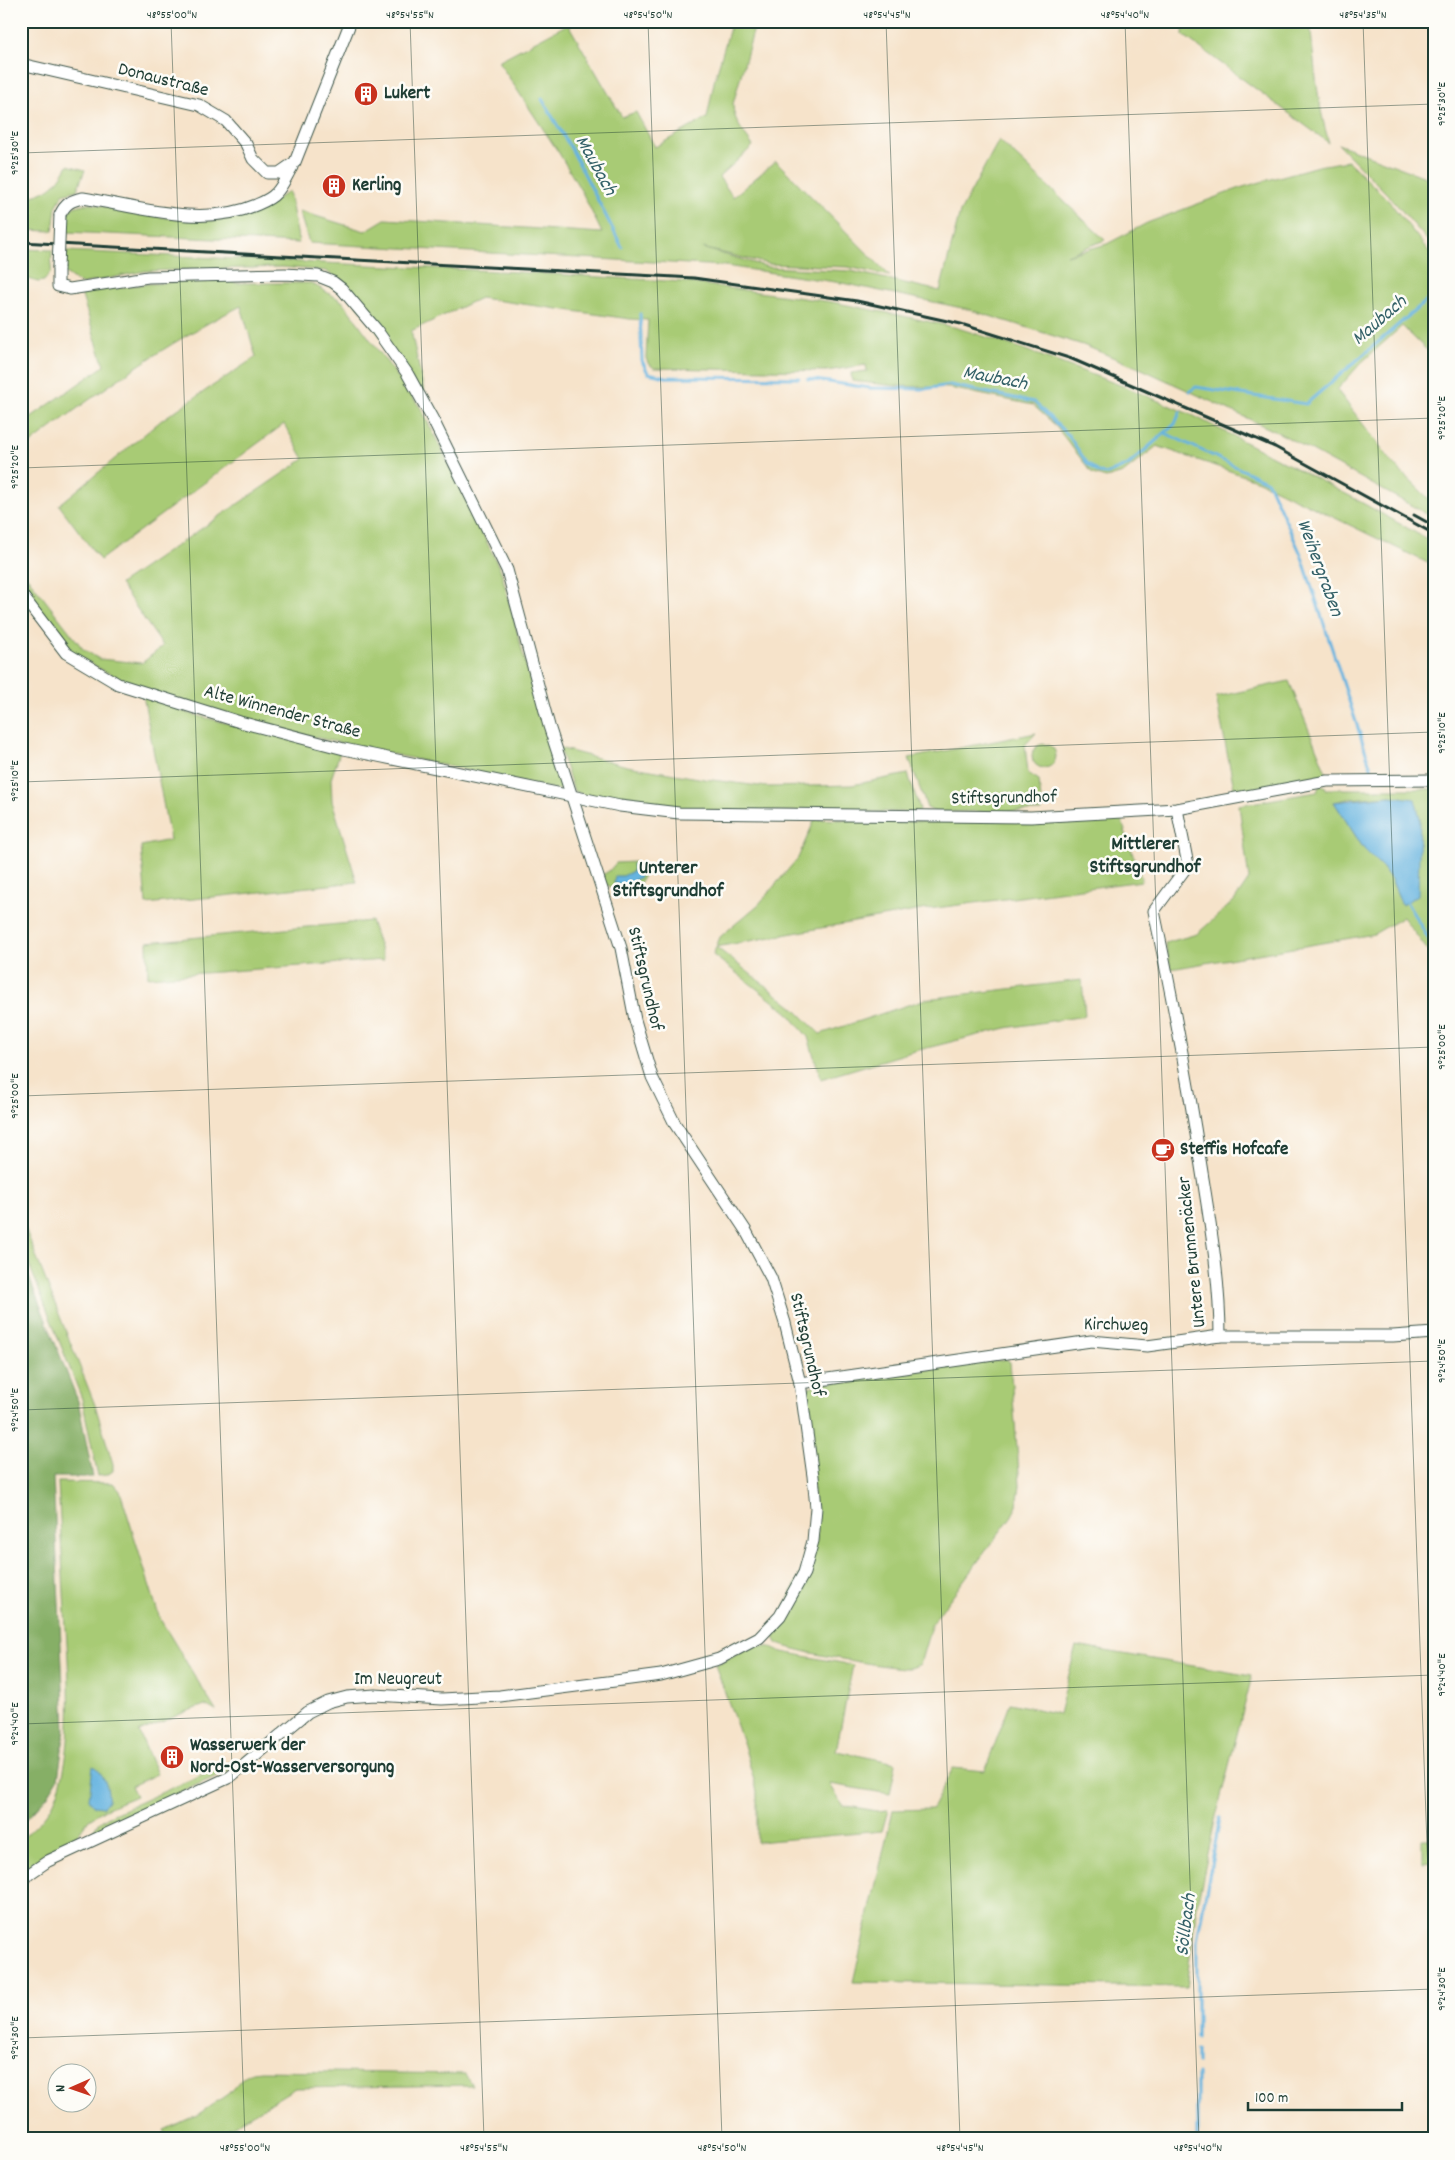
<svg xmlns="http://www.w3.org/2000/svg" width="1455" height="2160" viewBox="0 0 1455 2160" font-family="Dekko,sans-serif">
	<style>
		.green { fill: #a8cb75; stroke: #648454; fill-rule: evenodd }
		.forest { fill: #86af66; stroke: #52764d }
		.water { fill: #66b4e0; stroke: #42788a }
		.lines { fill: none; stroke-linecap: round; stroke-linejoin: round }
		.stream { stroke: #66b4e0; stroke-width: 3 }
		.minor-casing { stroke: #3f564a; stroke-width: 13 }
		.minor { stroke: #fff; stroke-width: 11 }
		.rail { stroke: #1f3d34; stroke-width: 3 }
		.minor-bridge-casing { stroke: #3f564a; stroke-width: 13; stroke-linecap: butt }
		.minor-bridge { stroke: #fff; stroke-width: 11 }
		.ticks { fill: none; stroke: #1f3d34; stroke-width: 1; stroke-opacity: 0.45 }
		.labels { text-anchor: middle; dominant-baseline: central; stroke-width: 5; stroke-linejoin: round; paint-order: stroke }
		.street-label { font-size: 19px; fill: #1f3d34; stroke: #fdfcf7 }
		.poi-label { font-size: 19px; font-weight: bold; fill: #1f3d34; stroke: #fdfcf7; text-anchor: start }
		.water-label { font-size: 20px; font-style: italic; fill: #346168; stroke: #fdfcf7 }
		.neighbourhood-label { font-size: 20px; font-weight: bold; fill: #1f3d34; stroke: #fdfcf7 }
		.neatline { fill: none; stroke: #1f3d34; stroke-width: 2 }
		.ticks-label { font-size: 12px; text-anchor: middle; fill: #1f3d34 }
	</style>
	<rect width="100%" height="100%" fill="#fdfcf7"/>
	<filter id="ink" filterUnits="userSpaceOnUse"><feTurbulence type="fractalNoise" baseFrequency=".02" numOctaves="2"/><feDisplacementMap in="SourceGraphic" scale="10" xChannelSelector="R" yChannelSelector="G"/><feConvolveMatrix kernelMatrix="1 2 1 2 8 2 1 2 1" color-interpolation-filters="sRGB"/></filter>
	<filter id="wash" filterUnits="userSpaceOnUse"><feTurbulence type="fractalNoise" baseFrequency=".0096" numOctaves="4" result="noise"/><feDisplacementMap in="SourceGraphic" scale="20" xChannelSelector="R" yChannelSelector="G"/><feGaussianBlur stdDeviation="1.12" result="paint"/><feColorMatrix in="noise" values="0 0 0 0 0 0 0 0 0 0 0 0 0 0 0 0 0 1.4 0 .05"/><feComposite in="paint" operator="in"/></filter>
	<g filter="url(#wash)">
		<rect width="100%" height="100%" fill="#f6e3ca"/>
		<g class="green">
			<path d="M 732,21 L 756,21 L 733,104 C 733,121 744,133 753,146 L 719,177 L 733,197 L 776,161 L 890,276 L 848,267 L 769,264 L 702,248 L 768,267 L 851,271 L 940,291 L 960,212 L 999,140 L 1105,240 L 1067,255 L 1107,244 L 1147,223 L 1243,187 L 1318,166 L 1348,161 L 1388,200 L 1434,258 L 1434,357 L 1402,326 L 1361,363 L 1337,390 L 1395,466 L 1434,504 L 1434,518 L 1283,435 L 1144,370 L 1083,345 L 967,309 L 842,283 L 725,266 L 309,243 L 299,211 L 365,231 L 385,219 L 602,233 L 583,194 L 559,153 L 498,61 L 568,24 L 622,117 L 636,112 L 655,147 L 707,118 L 714,82 Z"/>
			<path d="M 1184,21 L 1310,21 C 1314,62 1317,103 1329,143 L 1183,35 Z"/>
			<polygon points="1434,126 1434,248 1390,197 1338,144 1428,178"/>
			<path d="M 68,165 L 85,170 L 77,190 L 63,194 L 56,207 L 53,231 L 21,230 L 21,198 C 47,194 56,187 68,165 Z"/>
			<path d="M 289,191 L 299,243 L 66,232 C 65,210 70,204 92,204 C 128,211 170,221 207,221 C 231,221 270,206 289,191 Z"/>
			<polygon points="21,249 52,250 51,272 44,281 38,282 21,277"/>
			<polygon points="66,251 517,272 684,282 832,302 903,316 958,328 1017,347 1128,388 1194,416 1350,496 1434,543 1434,566 1259,481 1157,446 1123,473 1106,478 1093,474 1054,424 1033,405 950,388 897,386 852,381 851,373 867,371 866,365 826,371 654,368 648,363 646,358 648,320 630,319 480,298 411,331 426,399 341,282 326,271 282,267 145,271 81,284 64,272"/>
			<path d="M 232,279 L 235,283 L 311,283 L 342,301 L 422,410 L 501,571 L 535,699 L 562,781 L 561,788 L 558,790 L 286,731 L 151,691 L 104,671 L 69,651 L 21,586 L 21,569 L 83,649 L 99,659 L 142,663 L 163,646 L 120,584 L 304,459 L 284,424 L 100,560 L 59,505 L 163,419 L 256,357 L 241,306 C 162,345 91,397 21,451 L 21,424 L 104,366 L 81,293 L 146,284 Z"/>
			<polygon points="1289,681 1328,777 1235,793 1216,697"/>
			<polygon points="143,695 187,713 340,752 331,779 332,801 357,882 146,904 141,846 170,840"/>
			<polygon points="1036,733 1025,745 1028,773 1039,780 1042,811 935,812 927,808 909,758"/>
			<circle cx="1044" cy="756" r="12"/>
			<polygon points="559,748 627,766 704,779 767,787 852,785 908,774 920,809 919,812 690,811 590,797 574,791"/>
			<path d="M 1319,786 L 1325,786 L 1326,789 L 1434,789 L 1434,959 L 1403,917 L 1374,934 L 1171,969 L 1165,943 L 1197,934 L 1234,901 L 1249,879 L 1239,805 L 1317,792 ZM 1391,796 L 1420,818 L 1418,846 L 1402,905 L 1392,881 L 1383,868 L 1364,849 L 1334,802 L 1348,799 Z"/>
			<polygon points="1120,816 1142,881 921,910 716,947 794,1008 820,1034 926,999 1082,980 1085,1016 1006,1028 911,1052 821,1079 808,1037 787,1012 713,955 720,937 759,904 798,858 815,819 928,822"/>
			<polygon points="634,862 644,869 644,875 640,883 619,891 605,884 602,875 609,871 616,863"/>
			<polygon points="371,921 384,960 148,977 147,942"/>
			<polygon points="21,1218 95,1405 113,1464 113,1471 107,1475 98,1476 82,1399 21,1244"/>
			<path d="M 1006,1359 L 1010,1362 L 1020,1485 L 1017,1506 L 1011,1517 L 932,1623 L 920,1664 C 917,1666 914,1667 909,1668 C 893,1669 789,1651 777,1643 L 772,1633 L 817,1539 L 805,1393 L 809,1387 L 820,1384 Z"/>
			<path d="M 58,1482 L 113,1483 L 120,1491 L 160,1619 L 216,1711 L 205,1705 L 185,1712 L 139,1732 L 157,1774 L 131,1786 L 136,1796 L 105,1809 L 89,1819 L 71,1843 L 45,1852 L 21,1875 L 21,1840 C 31,1830 45,1818 52,1806 C 78,1756 68,1667 65,1611 C 63,1568 60,1525 58,1482 Z"/>
			<polygon points="759,1646 771,1647 782,1652 853,1665 836,1751 896,1763 890,1794 830,1784 842,1805 877,1811 888,1810 882,1831 757,1842 757,1791 744,1745 715,1665 748,1648"/>
			<polygon points="1076,1646 1252,1676 1216,1816 1197,1905 1186,1987 853,1982 893,1810 932,1809 953,1768 985,1771 1010,1703 1059,1714"/>
			<polygon points="230,1762 231,1766 228,1771 93,1831 97,1824 107,1817"/>
			<polygon points="1422,1839 1434,1839 1434,1862 1422,1863"/>
			<polygon points="261,2071 465,2074 472,2085 295,2088 211,2139 168,2139 164,2130 197,2115 228,2094 243,2077 252,2072"/>
		</g>
		<polygon class="forest" points="21,1257 78,1401 93,1477 53,1477 65,1729 58,1779 47,1797 21,1825"/>
		<g class="water">
			<polygon points="1391,796 1415,799 1420,818 1418,895 1402,905 1392,881 1383,868 1364,849 1334,802"/>
			<polygon points="632,864 640,869 640,877 625,886 614,883 615,876 623,876 633,871"/>
			<path d="M 93,1766 C 102,1770 110,1789 108,1800 C 108,1801 104,1805 103,1807 L 94,1806 L 89,1799 Z"/>
		</g>
		<g class="lines">
			<g class="stream">
				<polyline points="542,99 573,152 622,247"/>
				<polyline points="640,314 642,361 648,373 666,377 799,378"/>
				<polyline points="808,379 870,388 925,389 950,385 1034,402 1068,435 1087,463 1099,473 1107,474 1128,465 1175,424 1180,412"/>
				<polyline points="1190,391 1196,387 1306,404 1426,301"/>
				<polyline points="1165,433 1268,482 1301,554 1373,774"/>
				<polyline points="1407,903 1434,948"/>
				<polyline points="1197,2037 1197,1940 1220,1818"/>
				<polyline points="1197,2049 1197,2063"/>
				<polyline points="1197,2074 1197,2139"/>
			</g>
		</g>
	</g>
	<g filter="url(#ink)">
		<g class="lines">
			<g class="minor-casing">
				<g id="minor">
					<polyline points="21,64 199,105 226,121 246,144 253,159 267,173 279,173 295,162 351,21"/>
					<path d="M 60,215 C 65,204 71,200 83,198 C 138,207 203,228 256,205 C 263,202 271,199 276,193 C 283,186 287,175 292,167"/>
					<polyline points="21,594 66,653 118,684 240,722 344,749 620,806 679,813 1031,817 1177,809 1327,781 1434,780"/>
					<path d="M 1177,809 L 1188,865 L 1154,911 C 1172,996 1188,1080 1201,1166 C 1210,1223 1220,1279 1220,1336"/>
					<polyline points="800,1383 1091,1341 1147,1346 1220,1336 1393,1336 1434,1333"/>
					<polyline points="21,1883 29,1874 48,1861 230,1777 308,1712 328,1702 347,1697 375,1695 442,1699 500,1696 661,1675 719,1659 759,1638 780,1616 804,1573 813,1541 816,1508 813,1476 800,1383 785,1323 771,1278 746,1231 675,1124 652,1077 635,1020 621,948 549,726 507,570 433,420 407,373 376,329 342,289 333,282 318,276 285,274 148,277 70,289 58,286 58,268"/>
				</g>
			</g>
			<use href="#minor" class="minor"/>
			<g class="rail">
				<polyline points="21,242 694,278 857,301 961,324 1072,359 1275,447 1434,534"/>
				<polyline points="1414,515 1434,526"/>
			</g>
			<g class="minor-bridge-casing">
				<polyline id="minor-bridge" points="58,268 60,215"/>
			</g>
			<use href="#minor-bridge" class="minor-bridge"/>
		</g>
	</g>
	<path class="ticks" d="M 171,21 L 245,2139M 410,21 L 484,2139M 648,21 L 722,2139M 886,21 L 960,2139M 1125,21 L 1199,2139M 1363,21 L 1434,2045M 21,153 L 1434,104M 21,468 L 1434,418M 21,782 L 1434,732M 21,1096 L 1434,1047M 21,1410 L 1434,1361M 21,1724 L 1434,1675M 21,2038 L 1434,1989"/>
	<defs>
		<g id="building-disc" transform="scale(1.25)"><circle r="9.5" fill="#c8321e" stroke="#fdfcf7"/><path d="M-4-6H4V6H1V3H-1V6H-4ZM-2.5-4.3h1.7v1.8h-1.7ZM.8-4.3h1.7v1.8H.8ZM-2.5-1h1.7V.8h-1.7ZM.8-1h1.7V.8H.8Z" fill="#fff"/></g>
		<g id="cafe-disc" transform="scale(1.25)"><circle r="9.5" fill="#c8321e" stroke="#fdfcf7"/><path d="M-5.5-4.5H6V0H3Q3 3.5 0 3.5H-2.5Q-5.5 3.5-5.5 0ZM3-3.2v2h1.7v-2ZM-6 4.5H4V6H-6Z" fill="#fff"/></g>
	</defs>
	<g fill-rule="evenodd">
		<use href="#building-disc" x="366" y="94"/>
		<use href="#building-disc" x="334" y="186"/>
		<use href="#cafe-disc" x="1163" y="1150"/>
		<use href="#building-disc" x="172" y="1757"/>
	</g>
	<g class="labels">
		<g class="street-label">
			<text transform="translate(163 81) rotate(14)">Donaustraße</text>
			<text transform="translate(282 713) rotate(15)">Alte Winnender Straße</text>
			<text transform="translate(1004 799) rotate(-1)">Stiftsgrundhof</text>
			<text transform="translate(644 979) rotate(77)">Stiftsgrundhof</text>
			<text transform="translate(1193 1252) rotate(-96)">Untere Brunnenäcker</text>
			<text transform="translate(1116 1326) rotate(1)">Kirchweg</text>
			<text transform="translate(806 1345) rotate(77)">Stiftsgrundhof</text>
			<text x="398" y="1680">Im Neugreut</text>
		</g>
		<g class="poi-label">
			<text x="384" y="94">Lukert</text>
			<text x="352" y="186">Kerling</text>
			<text x="1180" y="1150">Steffis Hofcafe</text>
			<text x="190" y="1746">Wasserwerk der<tspan x="190" dy="22">Nord-Ost-Wasserversorgung</tspan></text>
		</g>
		<g class="water-label">
			<text transform="translate(595 166) rotate(61)">Maubach</text>
			<text transform="translate(1380 321) rotate(-41)">Maubach</text>
			<text transform="translate(995 379) rotate(11)">Maubach</text>
			<text transform="translate(1319 568) rotate(70)">Weihergraben</text>
			<text transform="translate(1187 1925) rotate(-83)">Söllbach</text>
		</g>
		<g class="neighbourhood-label">
			<text x="1145" y="845">Mittlerer<tspan x="1145" dy="23">Stiftsgrundhof</tspan></text>
			<text x="668" y="869">Unterer<tspan x="668" dy="23">Stiftsgrundhof</tspan></text>
		</g>
	</g>
	<rect width="1455" height="2160" fill="none" stroke="#fdfcf7" stroke-width="55"/>
	<g transform="translate(72 2088) rotate(268)"><circle r="24" fill="#fdfcf7" stroke="#a4b0a9"/>
	<path d="M0-4L9 19L0 12L-9 19Z" fill="#c8321e"/>
	<text y="-8" font-size="14" font-weight="bold" text-anchor="middle" fill="#1f3d34">N</text>
	</g>
	<path d="M1248 2102v8h154v-8" fill="none" stroke="#1f3d34" stroke-width="2.5"/>
	<text x="1255" y="2102" font-size="15" fill="#1f3d34" stroke="#fdfcf7" stroke-width="4" paint-order="stroke">100 m</text>
	<rect x="28" y="28" width="1400" height="2104" class="neatline"/>
	<g class="ticks-label">
		<text x="172" y="18">48°55'00"N</text>
		<text x="410" y="18">48°54'55"N</text>
		<text x="648" y="18">48°54'50"N</text>
		<text x="887" y="18">48°54'45"N</text>
		<text x="1125" y="18">48°54'40"N</text>
		<text x="1363" y="18">48°54'35"N</text>
		<text transform="translate(1441 104) rotate(-90)" y="4">9°25'30"E</text>
		<text transform="translate(14 153) rotate(-90)" y="4">9°25'30"E</text>
		<text transform="translate(1441 418) rotate(-90)" y="4">9°25'20"E</text>
		<text transform="translate(14 467) rotate(-90)" y="4">9°25'20"E</text>
		<text transform="translate(1441 733) rotate(-90)" y="4">9°25'10"E</text>
		<text transform="translate(14 781) rotate(-90)" y="4">9°25'10"E</text>
		<text transform="translate(1441 1047) rotate(-90)" y="4">9°25'00"E</text>
		<text transform="translate(14 1096) rotate(-90)" y="4">9°25'00"E</text>
		<text transform="translate(1441 1361) rotate(-90)" y="4">9°24'50"E</text>
		<text transform="translate(14 1410) rotate(-90)" y="4">9°24'50"E</text>
		<text transform="translate(1441 1675) rotate(-90)" y="4">9°24'40"E</text>
		<text transform="translate(14 1724) rotate(-90)" y="4">9°24'40"E</text>
		<text transform="translate(1441 1989) rotate(-90)" y="4">9°24'30"E</text>
		<text transform="translate(14 2038) rotate(-90)" y="4">9°24'30"E</text>
		<text x="245" y="2151">48°55'00"N</text>
		<text x="484" y="2151">48°54'55"N</text>
		<text x="722" y="2151">48°54'50"N</text>
		<text x="960" y="2151">48°54'45"N</text>
		<text x="1198" y="2151">48°54'40"N</text>
	</g>
</svg>
